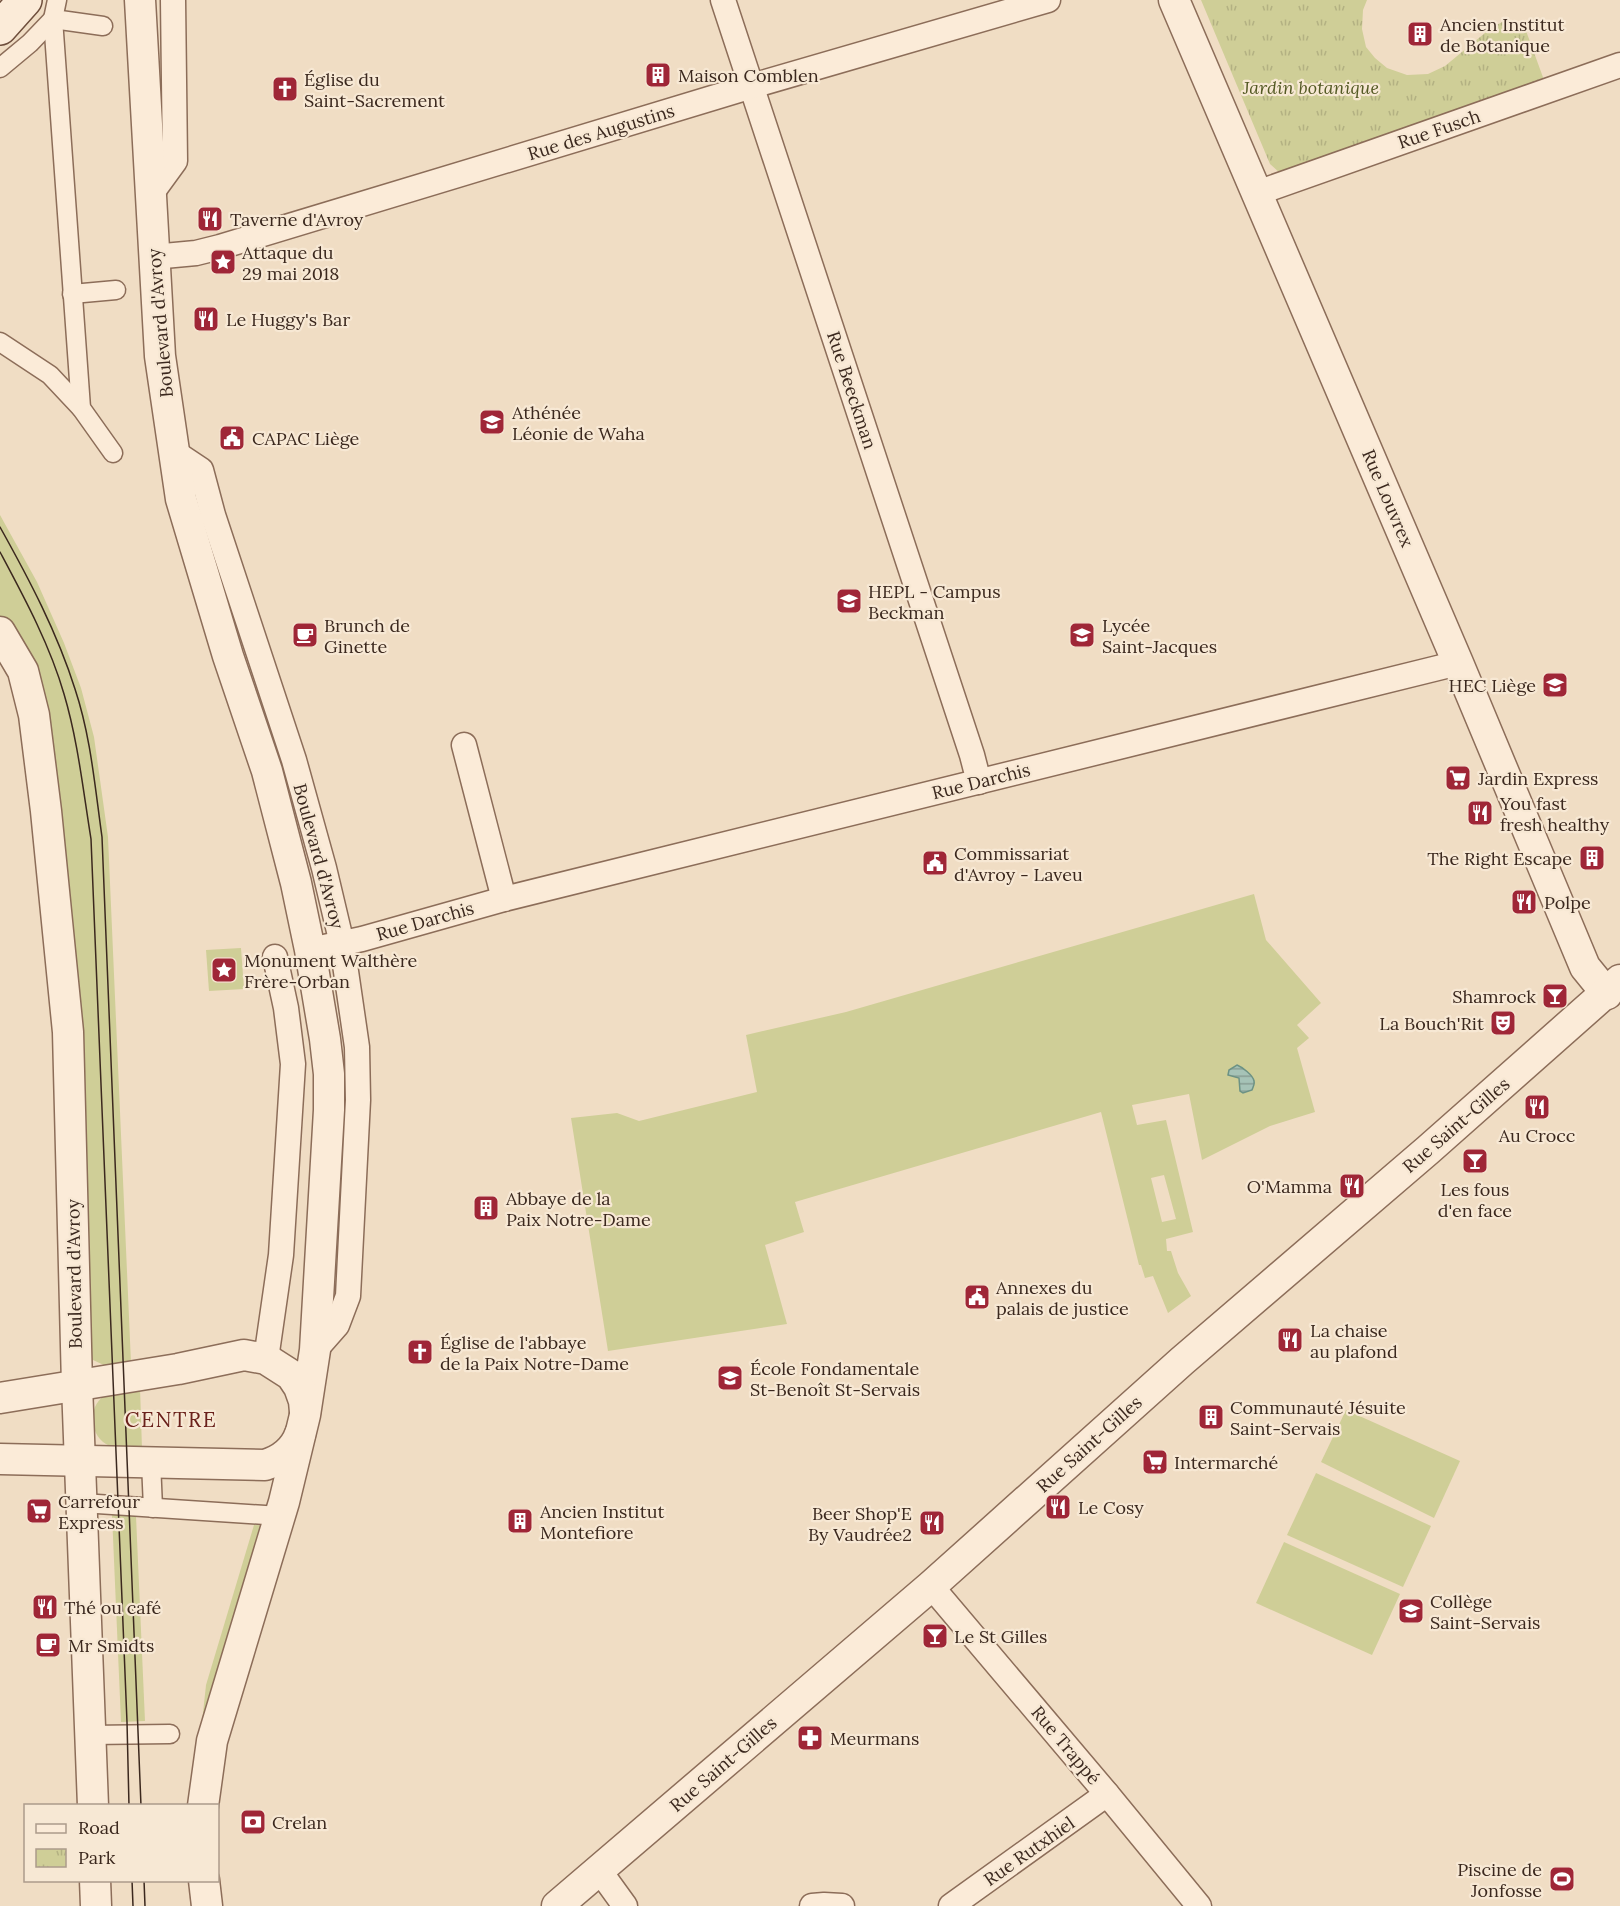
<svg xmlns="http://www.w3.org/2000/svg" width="1620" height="1906" viewBox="0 0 1620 1906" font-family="Lora,serif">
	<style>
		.grass { fill: #cfce97; fill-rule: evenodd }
		.park { fill: url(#park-tufts) }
		.water { fill: url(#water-rules); stroke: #6c9284; stroke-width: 1.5 }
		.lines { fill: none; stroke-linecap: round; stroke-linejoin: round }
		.pedestrian-casing { stroke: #8c6d59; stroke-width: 21 }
		.minor-casing { stroke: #8c6d59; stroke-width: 27 }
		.tertiary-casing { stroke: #8c6d59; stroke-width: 33 }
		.secondary-casing { stroke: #6e4e3c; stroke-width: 36 }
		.pedestrian { stroke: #fbebd8; stroke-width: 18 }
		.minor { stroke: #fbebd8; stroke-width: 24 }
		.tertiary { stroke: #fbebd8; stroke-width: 30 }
		.secondary { stroke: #fbebd8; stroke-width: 33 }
		.tram { stroke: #3b281e; stroke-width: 1.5 }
		.labels { text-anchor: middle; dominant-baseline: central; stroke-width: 4.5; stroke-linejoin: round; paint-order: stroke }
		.poi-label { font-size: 18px; fill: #3b281e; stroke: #f7e8d4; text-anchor: start }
		.park-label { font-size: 18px; font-style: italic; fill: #535923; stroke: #f7e8d4 }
		.street-label { font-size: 18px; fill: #3b281e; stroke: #f7e8d4 }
		.quarter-label { font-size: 21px; letter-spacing: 1.5px; fill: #6a211b; stroke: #f7e8d4 }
	</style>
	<defs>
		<pattern id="park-tufts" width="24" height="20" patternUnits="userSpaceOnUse" patternTransform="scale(1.5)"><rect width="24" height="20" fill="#cfce97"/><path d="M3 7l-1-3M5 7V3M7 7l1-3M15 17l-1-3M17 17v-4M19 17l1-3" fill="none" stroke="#b3b182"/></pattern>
		<pattern id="water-rules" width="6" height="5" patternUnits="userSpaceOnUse" patternTransform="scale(1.5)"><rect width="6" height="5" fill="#a6c3b7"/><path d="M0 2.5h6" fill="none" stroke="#889e94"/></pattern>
	</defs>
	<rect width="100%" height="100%" fill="#f0ddc4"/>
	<g class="grass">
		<polygon points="0,515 37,582 64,643 81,688 94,737 108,837 131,1363 108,1367 78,1353 45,759 0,625"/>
		<path d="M 1254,894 L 1266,940 L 1321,1003 L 1297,1025 L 1309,1038 L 1297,1048 L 1315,1112 L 1270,1126 L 1202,1160 L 1189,1094 L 1132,1105 L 1137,1125 L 1166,1120 L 1193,1232 L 1166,1239 L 1167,1251 L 1171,1251 L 1178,1273 L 1191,1296 L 1168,1313 L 1153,1276 L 1145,1278 L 1141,1265 L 1139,1265 L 1101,1112 L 795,1202 L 804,1232 L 765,1245 L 787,1324 L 608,1351 L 571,1118 L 617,1113 L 639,1121 L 757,1092 L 746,1035 L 846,1012 ZM 1164,1175 L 1176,1219 L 1162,1222 L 1151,1178 Z"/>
		<polygon points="241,948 244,989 209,991 206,950"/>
		<path d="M 140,1387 L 142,1449 C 131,1448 116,1450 106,1444 C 88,1433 88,1402 108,1394 C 117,1390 130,1389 140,1387 Z"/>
		<polygon points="1346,1410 1460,1461 1434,1518 1321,1462"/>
		<polygon points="1316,1473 1431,1526 1403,1587 1287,1535"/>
		<polygon points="112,1514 136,1516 145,1721 121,1722"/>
		<polygon points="254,1525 276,1526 193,1806 206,1685"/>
		<polygon points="1284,1542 1400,1594 1372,1655 1256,1603"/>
	</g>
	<polygon class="park" points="1201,0 1367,0 1363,10 1362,29 1366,47 1375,58 1387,68 1407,75 1428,74 1445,66 1491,28 1504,21 1517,23 1525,28 1544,80 1280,173 1270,164"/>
	<path class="water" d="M 1237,1065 C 1242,1067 1253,1075 1254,1081 C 1255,1084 1253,1087 1252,1090 L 1243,1093 L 1240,1091 L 1239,1078 L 1228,1075 L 1229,1070 Z"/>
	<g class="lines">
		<g class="pedestrian-casing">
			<g id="pedestrian">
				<polyline points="57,0 53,19 81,408 113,453"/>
				<polyline points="0,68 30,43 53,19 103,26"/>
				<polyline points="72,294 116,290"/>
				<polyline points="0,342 50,375 81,408"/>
				<polyline points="151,1462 153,1508"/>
				<polyline points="82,1503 280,1516"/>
				<polyline points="90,1735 170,1734"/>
			</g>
		</g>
		<g class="minor-casing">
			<g id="minor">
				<polyline points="723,0 972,755 979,782"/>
				<polyline points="1257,193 1620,65"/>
				<polyline points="151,194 175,161 173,0"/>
				<polyline points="153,257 196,253 220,247 752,86 1048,0"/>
				<polyline points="174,452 201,470 213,515 294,760 324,868 342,944 357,1047 358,1100 348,1296 337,1325 315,1350"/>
				<polyline points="464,745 504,899"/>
				<polyline points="310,950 362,939 504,899 1458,663"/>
				<polyline points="266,1359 281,1255 293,1064 286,1008 275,957"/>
				<polyline points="931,1586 1107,1794 1199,1906"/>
				<polyline points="599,1870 625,1906"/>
				<polyline points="812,1906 824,1905 842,1906"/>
				<polyline points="951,1906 1107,1794"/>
			</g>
		</g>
		<g class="tertiary-casing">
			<g id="tertiary">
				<polyline points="140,0 160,356 181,499 228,656 267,771 296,883 310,950 325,1039 329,1074 329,1110 315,1350 305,1415 284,1502 212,1741 203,1806"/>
				<polyline points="1174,0 1458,663 1585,967 1607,994"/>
				<polyline points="0,632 23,671 34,715 46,811 68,1032 77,1385 93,1806"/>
				<polyline points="0,1398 178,1369 244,1355 266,1359 291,1375 299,1387 304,1401 305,1412"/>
				<path d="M 0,1459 L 265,1465 C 281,1460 294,1451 300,1434"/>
				<polyline points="95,1880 96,1906"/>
				<polyline points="204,1880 207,1906"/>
				<polyline points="557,1906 931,1586 1182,1361 1428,1150 1620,980"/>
			</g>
		</g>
		<g class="secondary-casing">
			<polyline id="secondary" points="0,28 25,0"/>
		</g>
		<use href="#pedestrian" class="pedestrian"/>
		<use href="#minor" class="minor"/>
		<use href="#tertiary" class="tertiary"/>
		<use href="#secondary" class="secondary"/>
		<g class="tram">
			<path d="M 0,527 C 29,579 57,632 75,689 C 91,737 95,788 102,837 L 141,1806"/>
			<path d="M 0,552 C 24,597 50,645 64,694 C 78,741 83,790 91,839 L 127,1722 L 129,1806"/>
			<polyline points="132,1880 133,1906"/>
			<polyline points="144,1880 145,1906"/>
		</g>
	</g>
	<defs>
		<g id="building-square" transform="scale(1.35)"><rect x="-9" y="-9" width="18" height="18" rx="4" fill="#9f2637" stroke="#f7e8d4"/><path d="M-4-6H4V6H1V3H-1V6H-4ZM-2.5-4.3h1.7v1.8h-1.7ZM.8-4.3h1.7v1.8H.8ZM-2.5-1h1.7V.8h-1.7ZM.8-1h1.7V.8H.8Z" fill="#fff"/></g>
		<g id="church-square" transform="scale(1.35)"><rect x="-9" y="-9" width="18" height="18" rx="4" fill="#9f2637" stroke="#f7e8d4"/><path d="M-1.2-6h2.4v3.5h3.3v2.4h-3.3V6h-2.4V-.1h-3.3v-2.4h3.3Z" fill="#fff"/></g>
		<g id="restaurant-square" transform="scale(1.35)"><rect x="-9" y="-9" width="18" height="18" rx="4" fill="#9f2637" stroke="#f7e8d4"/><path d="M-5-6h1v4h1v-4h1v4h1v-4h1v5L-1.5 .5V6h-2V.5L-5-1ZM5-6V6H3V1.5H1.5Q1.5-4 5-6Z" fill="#fff"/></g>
		<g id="sight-square" transform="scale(1.35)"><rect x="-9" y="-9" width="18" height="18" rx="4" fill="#9f2637" stroke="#f7e8d4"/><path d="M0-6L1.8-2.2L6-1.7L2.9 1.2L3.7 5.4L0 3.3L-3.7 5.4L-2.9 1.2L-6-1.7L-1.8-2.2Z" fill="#fff"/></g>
		<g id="school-square" transform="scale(1.35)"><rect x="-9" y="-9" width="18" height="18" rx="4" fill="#9f2637" stroke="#f7e8d4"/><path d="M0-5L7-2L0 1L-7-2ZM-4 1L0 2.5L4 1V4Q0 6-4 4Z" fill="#fff"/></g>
		<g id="civic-square" transform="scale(1.35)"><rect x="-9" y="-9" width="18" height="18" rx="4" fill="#9f2637" stroke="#f7e8d4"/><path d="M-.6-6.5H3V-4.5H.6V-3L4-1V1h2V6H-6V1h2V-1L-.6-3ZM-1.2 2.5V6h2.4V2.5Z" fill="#fff"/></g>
		<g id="university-square" transform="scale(1.35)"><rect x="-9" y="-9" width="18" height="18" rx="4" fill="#9f2637" stroke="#f7e8d4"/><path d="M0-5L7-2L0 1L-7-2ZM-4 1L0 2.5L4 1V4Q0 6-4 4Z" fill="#fff"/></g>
		<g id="cafe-square" transform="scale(1.35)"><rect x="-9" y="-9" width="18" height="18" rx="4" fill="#9f2637" stroke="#f7e8d4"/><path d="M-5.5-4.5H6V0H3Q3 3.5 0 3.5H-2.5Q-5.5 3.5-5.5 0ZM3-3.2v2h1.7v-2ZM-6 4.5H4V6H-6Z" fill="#fff"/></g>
		<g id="supermarket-square" transform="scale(1.35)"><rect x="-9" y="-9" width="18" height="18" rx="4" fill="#9f2637" stroke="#f7e8d4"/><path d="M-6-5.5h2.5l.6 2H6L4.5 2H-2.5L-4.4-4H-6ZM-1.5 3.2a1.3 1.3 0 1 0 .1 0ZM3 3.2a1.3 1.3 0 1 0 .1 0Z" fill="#fff"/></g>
		<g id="bar-square" transform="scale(1.35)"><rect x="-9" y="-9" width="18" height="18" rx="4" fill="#9f2637" stroke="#f7e8d4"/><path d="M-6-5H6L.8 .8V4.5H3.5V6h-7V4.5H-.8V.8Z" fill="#fff"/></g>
		<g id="theatre-square" transform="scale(1.35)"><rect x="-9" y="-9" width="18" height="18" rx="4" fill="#9f2637" stroke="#f7e8d4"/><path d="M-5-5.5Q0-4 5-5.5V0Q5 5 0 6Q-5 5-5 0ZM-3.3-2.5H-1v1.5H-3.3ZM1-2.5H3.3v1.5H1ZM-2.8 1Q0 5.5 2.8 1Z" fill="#fff"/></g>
		<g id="pharmacy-square" transform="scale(1.35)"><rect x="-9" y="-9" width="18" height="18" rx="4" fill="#9f2637" stroke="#f7e8d4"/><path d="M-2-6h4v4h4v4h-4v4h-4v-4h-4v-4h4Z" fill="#fff"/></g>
		<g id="bank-square" transform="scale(1.35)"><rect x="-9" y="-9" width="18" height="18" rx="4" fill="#9f2637" stroke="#f7e8d4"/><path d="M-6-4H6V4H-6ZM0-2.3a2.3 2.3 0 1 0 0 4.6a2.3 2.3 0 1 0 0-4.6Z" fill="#fff"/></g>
		<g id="stadium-square" transform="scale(1.35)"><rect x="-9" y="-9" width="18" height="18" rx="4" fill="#9f2637" stroke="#f7e8d4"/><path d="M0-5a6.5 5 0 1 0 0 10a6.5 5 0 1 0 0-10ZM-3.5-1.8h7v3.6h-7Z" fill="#fff"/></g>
	</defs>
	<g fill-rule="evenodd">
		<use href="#building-square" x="1420" y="34"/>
		<use href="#building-square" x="658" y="75"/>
		<use href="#church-square" x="285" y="89"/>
		<use href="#restaurant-square" x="210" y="219"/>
		<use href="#sight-square" x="223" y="262"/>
		<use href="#restaurant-square" x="206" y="319"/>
		<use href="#school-square" x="492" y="422"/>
		<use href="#civic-square" x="232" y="438"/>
		<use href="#university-square" x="849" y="601"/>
		<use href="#cafe-square" x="305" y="635"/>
		<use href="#school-square" x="1082" y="635"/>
		<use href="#university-square" x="1555" y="685"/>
		<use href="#supermarket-square" x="1458" y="778"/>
		<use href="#restaurant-square" x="1480" y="813"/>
		<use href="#building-square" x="1592" y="858"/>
		<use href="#civic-square" x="935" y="863"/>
		<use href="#restaurant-square" x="1524" y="902"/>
		<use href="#sight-square" x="224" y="970"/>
		<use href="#bar-square" x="1555" y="996"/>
		<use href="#theatre-square" x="1503" y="1023"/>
		<use href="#restaurant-square" x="1537" y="1107"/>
		<use href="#bar-square" x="1475" y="1161"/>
		<use href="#restaurant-square" x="1352" y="1186"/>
		<use href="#building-square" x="486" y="1208"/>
		<use href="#civic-square" x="977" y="1297"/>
		<use href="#restaurant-square" x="1290" y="1340"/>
		<use href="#church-square" x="420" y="1352"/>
		<use href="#school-square" x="730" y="1378"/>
		<use href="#building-square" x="1211" y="1417"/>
		<use href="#supermarket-square" x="1155" y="1462"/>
		<use href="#restaurant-square" x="1058" y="1507"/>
		<use href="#supermarket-square" x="39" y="1511"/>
		<use href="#building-square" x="520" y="1521"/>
		<use href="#restaurant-square" x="932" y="1523"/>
		<use href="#restaurant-square" x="45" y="1607"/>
		<use href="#school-square" x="1411" y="1611"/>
		<use href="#bar-square" x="935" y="1636"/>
		<use href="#cafe-square" x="48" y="1645"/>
		<use href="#pharmacy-square" x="810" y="1738"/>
		<use href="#bank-square" x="253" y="1822"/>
		<use href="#stadium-square" x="1562" y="1879"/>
	</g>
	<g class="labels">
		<g class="poi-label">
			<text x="1440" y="24">Ancien Institut<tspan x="1440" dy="21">de Botanique</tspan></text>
			<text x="678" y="75">Maison Comblen</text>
			<text x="304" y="79">Église du<tspan x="304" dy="21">Saint-Sacrement</tspan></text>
			<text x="230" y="219">Taverne d'Avroy</text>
			<text x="242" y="252">Attaque du<tspan x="242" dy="21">29 mai 2018</tspan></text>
			<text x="226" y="319">Le Huggy's Bar</text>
			<text x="512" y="412">Athénée<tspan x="512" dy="21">Léonie de Waha</tspan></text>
			<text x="252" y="438">CAPAC Liège</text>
			<text x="868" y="591">HEPL - Campus<tspan x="868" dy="21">Beckman</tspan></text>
			<text x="324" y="625">Brunch de<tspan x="324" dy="21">Ginette</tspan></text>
			<text x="1102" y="625">Lycée<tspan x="1102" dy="21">Saint-Jacques</tspan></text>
			<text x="1536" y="685" text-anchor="end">HEC Liège</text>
			<text x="1478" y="778">Jardin Express</text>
			<text x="1500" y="803">You fast<tspan x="1500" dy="21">fresh healthy</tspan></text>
			<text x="954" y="853">Commissariat<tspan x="954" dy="21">d'Avroy - Laveu</tspan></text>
			<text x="1572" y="858" text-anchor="end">The Right Escape</text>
			<text x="1544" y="902">Polpe</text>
			<text x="244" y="960">Monument Walthère<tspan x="244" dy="21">Frère-Orban</tspan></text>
			<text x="1536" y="996" text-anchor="end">Shamrock</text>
			<text x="1484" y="1023" text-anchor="end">La Bouch'Rit</text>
			<text x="1537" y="1135" text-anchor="middle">Au Crocc</text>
			<text x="1332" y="1186" text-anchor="end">O'Mamma</text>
			<text x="1475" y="1189" text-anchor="middle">Les fous<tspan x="1475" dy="21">d'en face</tspan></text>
			<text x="506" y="1198">Abbaye de la<tspan x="506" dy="21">Paix Notre-Dame</tspan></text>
			<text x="996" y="1287">Annexes du<tspan x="996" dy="21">palais de justice</tspan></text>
			<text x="1310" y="1330">La chaise<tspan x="1310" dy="21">au plafond</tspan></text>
			<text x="440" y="1342">Église de l'abbaye<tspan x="440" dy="21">de la Paix Notre-Dame</tspan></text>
			<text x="750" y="1368">École Fondamentale<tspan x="750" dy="21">St-Benoît St-Servais</tspan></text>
			<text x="1230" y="1407">Communauté Jésuite<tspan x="1230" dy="21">Saint-Servais</tspan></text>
			<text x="1174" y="1462">Intermarché</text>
			<text x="58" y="1501">Carrefour<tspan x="58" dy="21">Express</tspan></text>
			<text x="1078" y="1507">Le Cosy</text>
			<text x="540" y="1511">Ancien Institut<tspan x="540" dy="21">Montefiore</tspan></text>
			<text x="912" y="1513" text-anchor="end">Beer Shop'E<tspan x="912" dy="21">By Vaudrée2</tspan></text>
			<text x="1430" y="1601">Collège<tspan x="1430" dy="21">Saint-Servais</tspan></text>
			<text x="64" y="1607">Thé ou café</text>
			<text x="954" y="1636">Le St Gilles</text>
			<text x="68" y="1645">Mr Smidts</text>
			<text x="830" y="1738">Meurmans</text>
			<text x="272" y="1822">Crelan</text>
			<text x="1542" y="1869" text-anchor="end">Piscine de<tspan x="1542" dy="21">Jonfosse</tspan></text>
		</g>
		<g class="park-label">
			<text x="1311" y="87">Jardin botanique</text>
		</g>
		<g class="street-label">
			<text transform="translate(1439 129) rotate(-19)">Rue Fusch</text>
			<text transform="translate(601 132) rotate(-17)">Rue des Augustins</text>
			<text transform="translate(160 323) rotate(-95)">Boulevard d'Avroy</text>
			<text transform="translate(852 390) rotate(72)">Rue Beeckman</text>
			<text transform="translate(1388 498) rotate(67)">Rue Louvrex</text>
			<text transform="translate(981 781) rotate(-14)">Rue Darchis</text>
			<text transform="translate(319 856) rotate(75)">Boulevard d'Avroy</text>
			<text transform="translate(425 921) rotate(-16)">Rue Darchis</text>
			<text transform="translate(1456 1125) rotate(-41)">Rue Saint-Gilles</text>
			<text transform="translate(74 1274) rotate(-91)">Boulevard d'Avroy</text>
			<text transform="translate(1089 1444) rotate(-42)">Rue Saint-Gilles</text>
			<text transform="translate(1066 1745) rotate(50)">Rue Trappé</text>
			<text transform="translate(723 1764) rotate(-41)">Rue Saint-Gilles</text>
			<text transform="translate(1029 1851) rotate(-35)">Rue Rutxhiel</text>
		</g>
		<g class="quarter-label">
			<text x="171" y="1419">CENTRE</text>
		</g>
	</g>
	<rect x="24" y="1804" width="195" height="78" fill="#f7e8d4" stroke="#ac9b8b" stroke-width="1.5"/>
	<rect x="36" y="1824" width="30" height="9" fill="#fbebd8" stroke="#ac9b8b" stroke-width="1.5"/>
	<text x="78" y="1834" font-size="18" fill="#3b281e">Road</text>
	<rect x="36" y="1849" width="30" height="18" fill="url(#park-tufts)" stroke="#ac9b8b" stroke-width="1.5"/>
	<text x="78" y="1864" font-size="18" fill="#3b281e">Park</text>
</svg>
